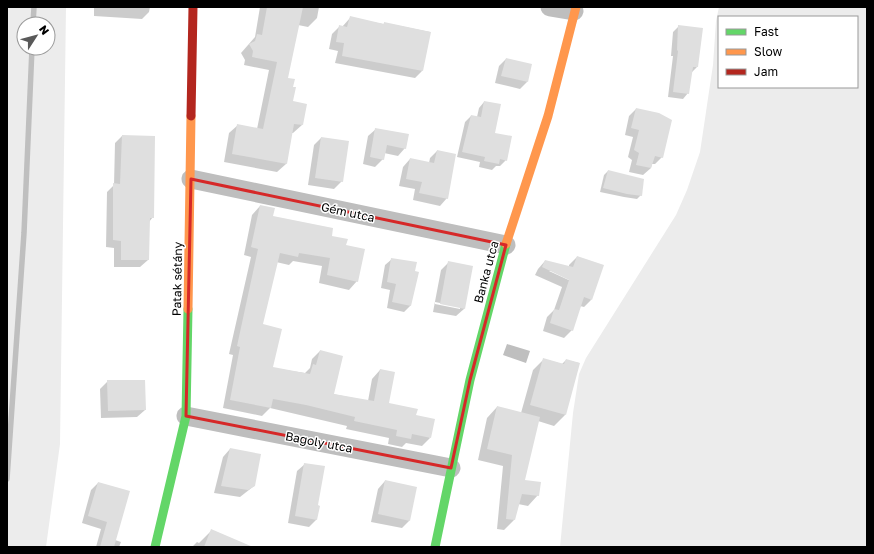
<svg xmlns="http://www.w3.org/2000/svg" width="874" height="554" viewBox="0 0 874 554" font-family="'Golos Text',sans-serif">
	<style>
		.green { fill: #ececec; fill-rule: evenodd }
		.water { fill: #bfbfbf }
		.shadow { fill: #0003; fill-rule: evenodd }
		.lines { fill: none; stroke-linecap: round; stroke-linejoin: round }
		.stream { stroke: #bfbfbf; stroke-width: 5.5 }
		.building { fill: #dfdfdf }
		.street { stroke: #bebebe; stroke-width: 19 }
		.fast { stroke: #63d668; stroke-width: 9 }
		.slow { stroke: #ff974d; stroke-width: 9 }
		.jam { stroke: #b3261e; stroke-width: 9 }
		.marked { fill: none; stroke: #d62828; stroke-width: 3; stroke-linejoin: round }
		.labels { text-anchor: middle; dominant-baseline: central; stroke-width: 3; stroke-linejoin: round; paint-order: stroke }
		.street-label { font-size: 12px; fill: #000; stroke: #fff }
	</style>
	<rect width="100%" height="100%" fill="#fff"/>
	<g class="green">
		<path d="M 7,7 L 66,7 L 60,444 L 46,547 L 7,547 ZM 24,24 L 48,24 L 48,48 L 24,48 Z"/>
		<path d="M 719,7 L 867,7 L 867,547 L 560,547 L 573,413 L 579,374 L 586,358 L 676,215 L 687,190 L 700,152 L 713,65 L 716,21 ZM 719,17 L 857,17 L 857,87 L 719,87 Z"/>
	</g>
	<polygon class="water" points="507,344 530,351 526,363 503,355"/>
	<g class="shadow">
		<polygon points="94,7 150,7 149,12 142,19 94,16"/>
		<polygon points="260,7 319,7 317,18 308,27 298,25 287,79 292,87 292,102 306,105 302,125 293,133 291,133 286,164 277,172 224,162 229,133 238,125 257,129 269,70 244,65 245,60 241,53 255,37"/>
		<polygon points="350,18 383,24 385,23 430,32 422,71 415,78 335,63 338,51 329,49 332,34 340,26 342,27"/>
		<polygon points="679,26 697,67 691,73 688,93 683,99 668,97 673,56 671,56 673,32"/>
		<polygon points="506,59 531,65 527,82 520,89 495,83 499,66"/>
		<polygon points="484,102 494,134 506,160 500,166 496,166 492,170 479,167 480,162 457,157 465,122 471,116 477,117 479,108"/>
		<polygon points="636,109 662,157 655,164 652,164 651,168 643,175 629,172 632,160 628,157 633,137 625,135 629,116"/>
		<polygon points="376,129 405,148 398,156 384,153 383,159 375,167 363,164 368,136"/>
		<polygon points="122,136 153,217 149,222 148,260 140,267 114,267 114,248 106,247 107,192 114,185 115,143"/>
		<polygon points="321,138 342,181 334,189 308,185 314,145"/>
		<polygon points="437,151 447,198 440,206 413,200 415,189 399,186 403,167 410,159 429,163 430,158"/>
		<polygon points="608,171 641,195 637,199 624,197 600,192 604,175"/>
		<polygon points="260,206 272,217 331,237 345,246 357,281 349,290 319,283 322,266 293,261 289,265 276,262 261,325 272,368 305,373 310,368 312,359 320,351 333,394 368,401 372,379 380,370 388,404 415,416 430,438 422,446 406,443 402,447 388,444 389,438 346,429 347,426 270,408 262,416 223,408 233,355 229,354 251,257 244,255 252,215"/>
		<path d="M 577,257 L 591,300 L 584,307 L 580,306 L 572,330 L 564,338 L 543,331 L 547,317 L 554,310 L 562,287 L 535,275 L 538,269 L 545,261 L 569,267 L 569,265 ZM 549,271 L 554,271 L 574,281 L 573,282 Z"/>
		<polygon points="392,259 411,305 404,312 387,308 390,290 381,288 385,265"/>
		<path d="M 448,263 L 472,267 L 464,309 L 456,316 L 433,312 L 441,270 ZM 435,302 L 460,307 L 460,309 L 435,304 Z"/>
		<polygon points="544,359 562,364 566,360 579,363 565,415 554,426 538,421 524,481 538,495 528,506 518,504 514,520 504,530 497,529 503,466 478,460 487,418 497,407 521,413 533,370"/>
		<polygon points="108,381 145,410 137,417 101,418 100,389"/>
		<polygon points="230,449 254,486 240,497 214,493 223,457"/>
		<polygon points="305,464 317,506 317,519 309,527 288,523 297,471"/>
		<polygon points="385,481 416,488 409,521 402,528 371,522 378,489"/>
		<polygon points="98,483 115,540 121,542 119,547 96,547 101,529 82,523 91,490"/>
		<polygon points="211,531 227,547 192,547 197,542 199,543"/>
	</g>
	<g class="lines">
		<g class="stream">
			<polyline points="33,24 34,7"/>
			<polyline points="7,479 24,233 32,48"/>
		</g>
	</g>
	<g class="building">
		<polygon points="267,7 303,7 288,78 295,79 293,87 296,87 293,101 307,104 303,125 294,124 287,164 232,154 237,124 263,129 277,62 252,57 253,51 249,44 255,41 257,34 262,35"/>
		<polygon points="350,16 384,24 384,22 431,32 423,71 342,56 344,43 336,42 339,25 347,27"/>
		<polygon points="678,25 703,28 698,67 693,67 689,94 673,92 678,51 677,50"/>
		<polygon points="506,58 532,64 528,82 501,76"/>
		<polygon points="484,101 501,104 495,133 512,136 507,161 500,159 499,164 484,161 485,157 462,152 471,115 481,117"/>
		<polygon points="636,108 659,113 672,120 663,158 655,156 651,168 636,165 639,153 634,150 639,130 631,128"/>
		<polygon points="375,128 409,134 406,149 387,145 384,160 370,157"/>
		<polygon points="122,135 155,136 154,218 150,218 149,260 121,260 121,241 113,240 113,183 120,184"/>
		<polygon points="321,137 349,141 343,182 315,178"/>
		<polygon points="437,150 456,154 448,199 419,193 422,182 406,179 410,158 434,163"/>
		<polygon points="608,170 644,179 642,196 627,194 603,188"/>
		<polygon points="260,205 275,208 273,216 333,228 332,236 348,239 346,245 365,249 358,282 327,275 330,258 299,253 298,257 280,253 263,324 282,329 273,367 310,374 313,364 316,365 320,350 343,356 334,394 374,401 380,369 395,372 389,403 418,409 416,415 435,419 431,438 412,434 411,439 396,436 397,430 354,421 355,417 306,405 273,399 271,408 230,400 240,347 237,346 258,249 251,247"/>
		<polygon points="577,256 604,265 592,300 584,297 573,331 550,323 554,309 559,310 569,280 542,267 545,260 573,267"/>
		<polygon points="391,258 417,262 415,271 419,272 411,306 392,302 396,284 387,282"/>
		<polygon points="448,261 473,266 465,309 440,304"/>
		<polygon points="543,358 564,364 566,359 580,363 566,415 530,405"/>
		<polygon points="107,380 145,380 146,410 108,411"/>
		<polygon points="497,406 540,417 525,480 541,482 539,496 522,494 515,520 506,519 512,455 487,449"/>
		<polygon points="230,448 261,454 255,486 248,490 221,486"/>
		<polygon points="304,463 325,466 318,505 320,506 317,520 295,516"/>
		<polygon points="385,480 417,487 410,521 378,514"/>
		<polygon points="98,482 130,491 114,547 100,547 107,522 88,516"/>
		<polygon points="211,529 253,547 204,547"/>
	</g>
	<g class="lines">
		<g class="street">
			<polyline points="550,7 574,11"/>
			<polyline points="191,179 506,245"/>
			<polyline points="186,416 451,468"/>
		</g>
		<g class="fast">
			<polyline points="155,547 186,416 188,309"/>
			<polyline points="435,547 470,380 506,244"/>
		</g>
		<g class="slow">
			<polyline points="506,244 548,116 576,7"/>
			<polyline points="188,309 191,116"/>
		</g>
		<polyline class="jam" points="191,116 193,7"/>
	</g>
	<path class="marked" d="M 191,179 L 506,245 L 470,380 L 451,468 L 186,416 Z"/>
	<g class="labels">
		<g class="street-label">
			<text transform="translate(348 212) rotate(12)">Gém utca</text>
			<text transform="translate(486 272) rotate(-75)">Banka utca</text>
			<text transform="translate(177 279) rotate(-89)">Patak sétány</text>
			<text transform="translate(319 442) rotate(11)">Bagoly utca</text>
		</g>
	</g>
	<rect width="874" height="554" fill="none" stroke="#000000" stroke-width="16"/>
	<rect x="718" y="16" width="140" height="72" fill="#ffffff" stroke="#999999"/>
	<rect x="726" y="29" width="20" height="6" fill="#63d668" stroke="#999999"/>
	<text x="754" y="36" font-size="12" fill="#000000">Fast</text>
	<rect x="726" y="49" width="20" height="6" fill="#ff974d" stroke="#999999"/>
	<text x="754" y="56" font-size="12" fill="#000000">Slow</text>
	<rect x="726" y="69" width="20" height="6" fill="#b3261e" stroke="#999999"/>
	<text x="754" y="76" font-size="12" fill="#000000">Jam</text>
	<g transform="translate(36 36) rotate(54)"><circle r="19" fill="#ffffff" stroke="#999999"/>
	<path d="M0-3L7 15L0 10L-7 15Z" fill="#595959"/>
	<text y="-6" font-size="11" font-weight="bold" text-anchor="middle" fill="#000000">N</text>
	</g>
</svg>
